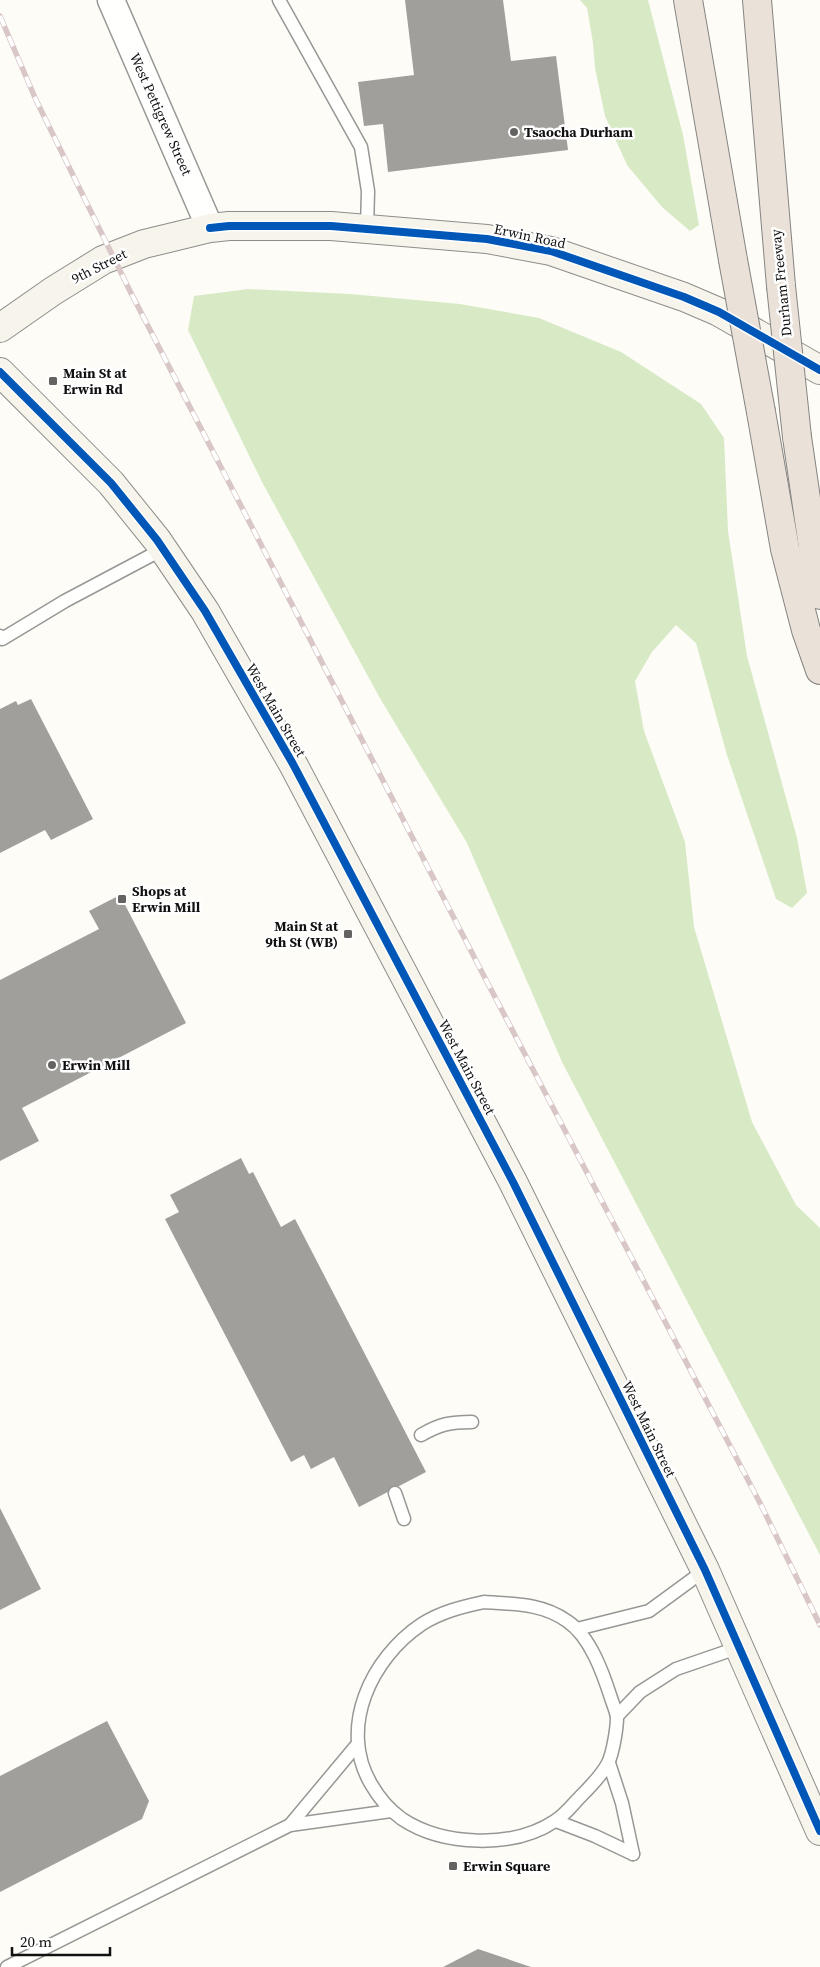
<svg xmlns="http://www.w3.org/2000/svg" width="820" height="1967" viewBox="0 0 820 1967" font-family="'Source Serif 4',serif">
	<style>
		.forest { fill: #d8eac5 }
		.building { fill: #a19f9c }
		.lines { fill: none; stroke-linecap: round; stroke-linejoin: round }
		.service-casing { stroke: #979795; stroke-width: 15 }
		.minor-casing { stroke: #979795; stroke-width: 29 }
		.secondary-casing { stroke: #8e8d8b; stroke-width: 30 }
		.motorway-casing { stroke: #858482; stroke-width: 30 }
		.service { stroke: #fffffe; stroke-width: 12 }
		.minor { stroke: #fffffe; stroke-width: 26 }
		.secondary { stroke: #f6f4eb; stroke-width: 28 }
		.motorway { stroke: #eae1d8; stroke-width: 28 }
		.rail-casing { stroke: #d9c6c7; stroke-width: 5.5 }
		.rail { stroke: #fff; stroke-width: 4; stroke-dasharray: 11; stroke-linecap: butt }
		.motorway-bridge-casing { stroke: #858482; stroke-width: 30; stroke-linecap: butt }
		.motorway-bridge { stroke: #eae1d8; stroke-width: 28 }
		.cycleway-casing { stroke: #fff; stroke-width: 11 }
		.cycleway { stroke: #0057b8; stroke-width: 8 }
		.poi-dot { fill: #646362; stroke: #fff; stroke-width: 2 }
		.labels { text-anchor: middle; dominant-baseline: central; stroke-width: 5; stroke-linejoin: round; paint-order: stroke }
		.street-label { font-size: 14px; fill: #111; stroke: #fff }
		.poi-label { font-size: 14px; font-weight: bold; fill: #111; stroke: #fff; text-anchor: start }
	</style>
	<rect width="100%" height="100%" fill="#fdfcf7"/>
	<g class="forest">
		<polygon points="580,0 648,0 683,135 699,225 690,231 662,207 627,165 605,116 595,68 593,43 587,8"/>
		<polygon points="248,289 350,294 460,304 539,318 621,352 701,404 724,438 728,531 747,656 797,838 807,893 792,908 776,899 727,755 696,643 676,625 652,652 635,681 644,731 685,842 694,927 752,1122 796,1205 820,1228 820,1555 562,1062 467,843 381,700 262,482 188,330 194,296"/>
	</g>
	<g class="building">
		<polygon points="405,0 503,0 511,61 556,56 568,150 388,172 383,124 364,126 358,82 414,75"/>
		<polygon points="31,699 93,819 51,840 45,830 0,853 0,709 16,701 18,705"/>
		<polygon points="120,895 186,1023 22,1108 39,1141 0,1161 0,980 99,929 89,911"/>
		<polygon points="241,1158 249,1174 253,1172 281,1227 295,1219 426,1472 359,1507 334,1457 311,1469 304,1455 291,1462 165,1219 179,1212 170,1195"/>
		<polygon points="0,1508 41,1589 0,1610"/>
		<polygon points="107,1721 149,1801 142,1819 0,1892 0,1776"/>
		<polygon points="478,1949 531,1967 443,1967"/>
	</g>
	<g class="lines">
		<g class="service-casing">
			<g id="service">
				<polyline points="279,0 361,147 368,191 367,229"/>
				<polyline points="0,636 2,639 65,601 163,549"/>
				<path d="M 421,1435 C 440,1424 450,1422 472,1422"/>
				<polyline points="395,1493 404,1519"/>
				<path d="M 484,1602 C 513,1604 542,1603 567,1621 C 590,1636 603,1673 611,1698 C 613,1704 616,1711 617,1717 C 617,1728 613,1753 608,1763 C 602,1775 590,1787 581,1796 C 573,1804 565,1815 555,1821 C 513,1849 443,1846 402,1819 C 388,1809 379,1798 371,1784 C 338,1728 371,1658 422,1624 C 441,1612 461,1607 484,1602 Z"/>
				<polyline points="577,1629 649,1611 705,1570"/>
				<polyline points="617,1716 640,1692 676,1669 740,1647"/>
				<polyline points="609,1763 622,1803 633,1854"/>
				<polyline points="556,1821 595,1836 633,1854"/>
				<polyline points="290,1825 356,1746"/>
				<polyline points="7,1967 290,1825 391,1811"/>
			</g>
		</g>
		<g class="minor-casing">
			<polyline id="minor" points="111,0 210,228"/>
		</g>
		<g class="secondary-casing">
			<g id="secondary">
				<polyline points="0,328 53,291 103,260 144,244 210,228 229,226 331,226 487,239 551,251 684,297 719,312 820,370"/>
				<polyline points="0,372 111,483 157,540 205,611 293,764 513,1182 705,1570 820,1831"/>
			</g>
		</g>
		<g class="motorway-casing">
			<g id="motorway">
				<polyline points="688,0 733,260"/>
				<polyline points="757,0 781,286"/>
				<polyline points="761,412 785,549 806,630 820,670"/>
				<polyline points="797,437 820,595"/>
			</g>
		</g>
		<use href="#service" class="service"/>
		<use href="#minor" class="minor"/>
		<use href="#secondary" class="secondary"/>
		<use href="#motorway" class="motorway"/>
		<g class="rail-casing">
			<polyline id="rail" points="0,16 36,100 131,293 485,978 760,1503 820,1625"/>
		</g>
		<use href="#rail" class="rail"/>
		<g class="motorway-bridge-casing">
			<g id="motorway-bridge">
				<polyline points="733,260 761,412"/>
				<polyline points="781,286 797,437"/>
			</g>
		</g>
		<use href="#motorway-bridge" class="motorway-bridge"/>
		<g class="cycleway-casing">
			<g id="cycleway">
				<polyline points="210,228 229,226 331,226 487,239 551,251 684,297 719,312 820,370"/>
				<polyline points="0,372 111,483 157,540 205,611 293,764 513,1182 705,1570 820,1831"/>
			</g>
		</g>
		<use href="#cycleway" class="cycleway"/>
	</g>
	<g class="poi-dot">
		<circle cx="514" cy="132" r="5"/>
		<rect x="48" y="376" width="10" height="10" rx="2.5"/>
		<rect x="117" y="894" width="10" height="10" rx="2.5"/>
		<rect x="343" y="929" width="10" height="10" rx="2.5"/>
		<circle cx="52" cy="1065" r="5"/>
		<rect x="448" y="1861" width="10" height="10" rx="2.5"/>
	</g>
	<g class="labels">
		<g class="street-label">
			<text transform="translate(161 114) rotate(66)">West Pettigrew Street</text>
			<text transform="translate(530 236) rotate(12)">Erwin Road</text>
			<text transform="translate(99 266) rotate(-27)">9th Street</text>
			<text transform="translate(781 283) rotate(-96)">Durham Freeway</text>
			<text transform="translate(276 710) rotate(60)">West Main Street</text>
			<text transform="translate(467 1067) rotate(62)">West Main Street</text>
			<text transform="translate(649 1429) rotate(64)">West Main Street</text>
		</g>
		<g class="poi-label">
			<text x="524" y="132">Tsaocha Durham</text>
			<text x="63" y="373">Main St at<tspan x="63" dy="16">Erwin Rd</tspan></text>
			<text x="132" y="891">Shops at<tspan x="132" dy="16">Erwin Mill</tspan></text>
			<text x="338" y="926" text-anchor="end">Main St at<tspan x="338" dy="16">9th St (WB)</tspan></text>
			<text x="62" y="1065">Erwin Mill</text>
			<text x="463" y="1866">Erwin Square</text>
		</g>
	</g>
	<path d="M12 1947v8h98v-8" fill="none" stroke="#111111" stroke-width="2.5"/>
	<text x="20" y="1947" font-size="15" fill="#111111" stroke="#ffffff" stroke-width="4" paint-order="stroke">20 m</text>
</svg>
